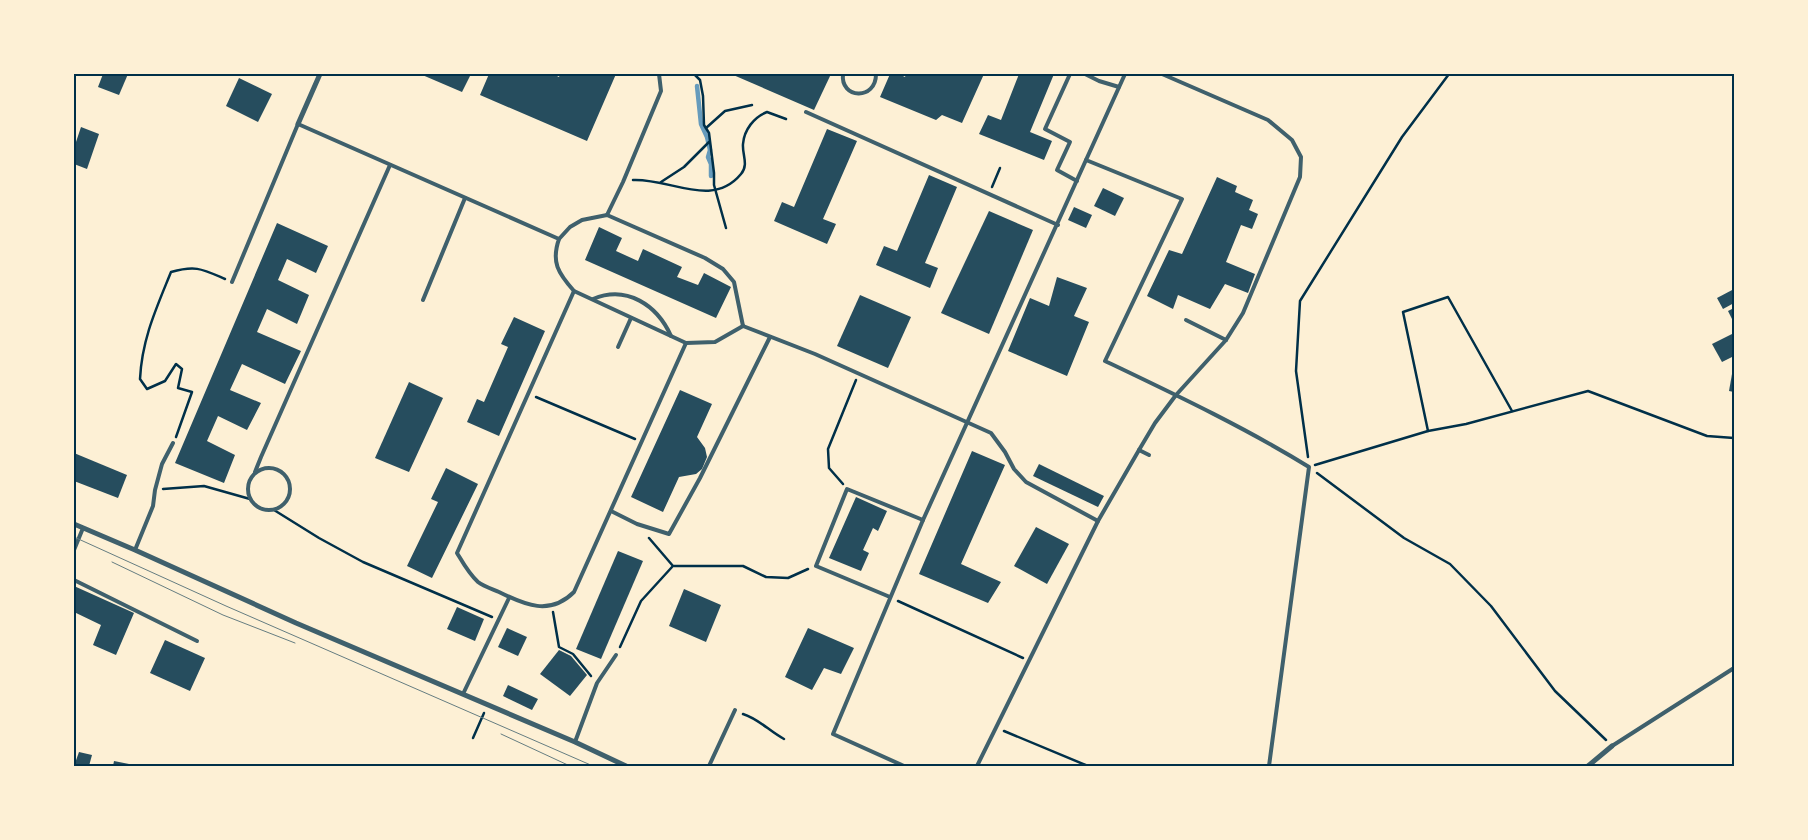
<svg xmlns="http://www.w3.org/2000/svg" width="1808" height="840" viewBox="0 0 1808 840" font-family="Lato,sans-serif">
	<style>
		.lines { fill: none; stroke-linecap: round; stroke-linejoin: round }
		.stream { stroke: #669bbc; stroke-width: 4.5 }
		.building { fill: #264d5e }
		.path { stroke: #003049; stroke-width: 2.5 }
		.service { stroke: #3f606c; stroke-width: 4 }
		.minor { stroke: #3f606c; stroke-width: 5 }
		.tram { stroke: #657d81; stroke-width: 1 }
		.neatline { fill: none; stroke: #003049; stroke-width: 2 }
	</style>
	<rect width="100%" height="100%" fill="#fdf0d5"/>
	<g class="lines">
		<polyline class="stream" points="697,86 701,124 707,137 710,150 708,157 711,164 711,176"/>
	</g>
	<g class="building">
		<polygon points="103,74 128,74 119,95 98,87"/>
		<polygon points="420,74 471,74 462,92"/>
		<polygon points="489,74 553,74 559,77 560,74 616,74 587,141 480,95"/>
		<polygon points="731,74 831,74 814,110"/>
		<polygon points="890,74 899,74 905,77 906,74 984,74 962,123 942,115 936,120 880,97"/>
		<polygon points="1019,74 1054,74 1030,132 1052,141 1044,160 979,134 988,115 1001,120"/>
		<polygon points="239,78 272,94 258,122 226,106"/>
		<polygon points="81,127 99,134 87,169 74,164 74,148"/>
		<polygon points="827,129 857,141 823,219 836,224 827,244 774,221 782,202 794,207"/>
		<polygon points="929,175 957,187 925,263 938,268 930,288 876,265 884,246 897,251"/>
		<polygon points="1217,177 1237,186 1235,192 1253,200 1249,210 1258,214 1252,229 1241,225 1226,262 1255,274 1248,293 1225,284 1210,309 1178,295 1173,309 1147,296 1169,250 1182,254"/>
		<polygon points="1103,188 1124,198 1115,216 1094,206"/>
		<polygon points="1074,207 1092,215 1086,228 1068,220"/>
		<polygon points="989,211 1033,230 989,334 941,313"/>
		<polygon points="277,223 328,246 316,273 287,259 278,280 309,295 297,324 267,309 257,332 301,351 285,384 242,364 230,390 261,403 247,430 218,416 207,441 235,455 224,483 175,463"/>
		<polygon points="599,227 622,238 616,251 638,261 643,249 682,267 677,277 698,285 704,273 731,287 716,318 585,260"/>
		<polygon points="1057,277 1087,288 1074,316 1089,322 1067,376 1008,351 1030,298 1049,306"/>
		<polygon points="1734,289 1734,303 1723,309 1717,298"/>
		<polygon points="860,295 911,317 888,368 837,346"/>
		<polygon points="1734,308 1734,323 1728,311"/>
		<polygon points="514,317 545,331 499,436 467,422 477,399 484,402 508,347 501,344"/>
		<polygon points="1734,333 1734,356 1722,362 1712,344"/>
		<polygon points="1732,374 1734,374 1734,392 1729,391"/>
		<polygon points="409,382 443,398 409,472 375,458"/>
		<polygon points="680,390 712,404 697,437 705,448 707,457 702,469 696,474 679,477 663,512 631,497"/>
		<polygon points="972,451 1005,465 961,564 1001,582 988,603 919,574"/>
		<polygon points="74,453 127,475 118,498 74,481"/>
		<polygon points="1039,464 1104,496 1098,507 1033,476"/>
		<polygon points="446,468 478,484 432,578 407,566 438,502 431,499"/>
		<polygon points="856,497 887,511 878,531 873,528 863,550 869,553 861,571 829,558"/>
		<polygon points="1036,527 1069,544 1047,584 1014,566"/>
		<polygon points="618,551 643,561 601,659 576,649"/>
		<polygon points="74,586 134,613 116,655 93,645 101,625 74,612"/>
		<polygon points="684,589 721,605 706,642 669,626"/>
		<polygon points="457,607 484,619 475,641 447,629"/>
		<polygon points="507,628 527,637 518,656 498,647"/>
		<polygon points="808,628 854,648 841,674 824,668 812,690 785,677"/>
		<polygon points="165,640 205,658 190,691 150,673"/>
		<polygon points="559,650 571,656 587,675 570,696 540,674"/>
		<polygon points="508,685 538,699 532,710 503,696"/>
		<polygon points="79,752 92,755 89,766 74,766"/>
		<polygon points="114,761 129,764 128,766 113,766"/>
	</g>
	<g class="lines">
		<g class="path">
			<polyline points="694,74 700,80 703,96 704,125 709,133 714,173 714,185 726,228"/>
			<polyline points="706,128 725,111 752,105"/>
			<path d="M 633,180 C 670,178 712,209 741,174 C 749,165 742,154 743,144 C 744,130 754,117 767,112 L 786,119"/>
			<polyline points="661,182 684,167 709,142"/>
			<polyline points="992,187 1000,168"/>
			<polyline points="536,397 635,439"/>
			<polyline points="1428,431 1403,312 1448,297 1512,411"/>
			<path d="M 176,437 L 192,392 L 178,388 L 182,369 L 176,364 L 165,381 L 147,389 L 140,379 C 142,339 156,309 171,272 C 196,265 202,269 225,279"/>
			<polyline points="1308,457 1296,371 1300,301 1402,137 1449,74"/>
			<polyline points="1315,465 1428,431 1466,424 1588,391 1707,436 1734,438"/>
			<polyline points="1317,473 1404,538 1450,564 1491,606 1555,691 1606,740"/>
			<polyline points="843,484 829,468 828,449 856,380"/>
			<polyline points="163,489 204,486 250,499"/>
			<polyline points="274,510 319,538 363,562 492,617"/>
			<polyline points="649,538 673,566 743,566 766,577 788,578 808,569"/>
			<polyline points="898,601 1023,658"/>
			<polyline points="553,612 559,647 573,654 591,676"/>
			<polyline points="620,647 641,601 672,567"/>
			<path d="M 743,714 C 759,719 769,731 784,739"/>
			<polyline points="1004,731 1088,766"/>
			<polyline points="473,738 484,713"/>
		</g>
		<g class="service">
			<path d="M 843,74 C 840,99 876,101 876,74"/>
			<polyline points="1070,74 1045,129 1070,142 1057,170 1077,181"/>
			<polyline points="1085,74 1099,81 1119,87"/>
			<path d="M 1125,74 L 1086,160 L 1182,199 L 1105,361 C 1174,394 1244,427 1309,467 L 1269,766"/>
			<polyline points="806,112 1058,225"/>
			<polyline points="607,215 623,182 661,91 659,74"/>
			<polyline points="559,239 570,227 582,220 607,215 705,258 723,269 734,282 743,326"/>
			<path d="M 232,282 L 298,124 L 559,239 C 551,262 558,273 574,291 L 686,343 L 715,342 L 743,326"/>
			<path d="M 574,291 L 457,553 C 463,563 469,574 478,582 C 483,586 492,589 499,592 C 525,605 550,616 574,592 L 686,343"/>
			<path d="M 593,299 C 627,285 657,305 671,336"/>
			<polyline points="423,300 465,198"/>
			<polyline points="1186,320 1226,340"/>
			<polyline points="743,326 815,354 991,433 1005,452 1014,469 1026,482 1098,521"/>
			<polyline points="618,347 631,318"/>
			<polyline points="1139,450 1149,455"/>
			<circle cx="269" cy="489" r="21"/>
			<polyline points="255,472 261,457 390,165"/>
			<polyline points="611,511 637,524 669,534 700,478 770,337"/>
			<polyline points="74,550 83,528"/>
			<polyline points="135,550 153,506 155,490 162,464 173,443"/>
			<polyline points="74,580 197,641"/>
			<polyline points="890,597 816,566 847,489 923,520"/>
			<polyline points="463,694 509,598"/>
			<polyline points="575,742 597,683 616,655"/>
			<polyline points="1612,746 1734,668"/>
			<polyline points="709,766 735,710"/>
			<polyline points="904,766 833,734 923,520 1086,160"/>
			<polyline points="977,766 1098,521 1139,450 1155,423 1176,395 1226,340 1243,313 1300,177 1301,157 1292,140 1268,120 1162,74"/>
		</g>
		<g class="minor">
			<polyline points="298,124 320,74"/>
			<polyline points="74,524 135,550 296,623 575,742 626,766"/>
			<polyline points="1588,766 1612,746"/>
		</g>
		<g class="tram">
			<polyline points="74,537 226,606 593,766"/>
			<polyline points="112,562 223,615 295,643"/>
			<polyline points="501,734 570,766"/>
		</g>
	</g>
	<rect width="1808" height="840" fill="none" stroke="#fdf0d5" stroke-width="150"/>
	<rect x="75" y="75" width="1658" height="690" class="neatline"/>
</svg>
